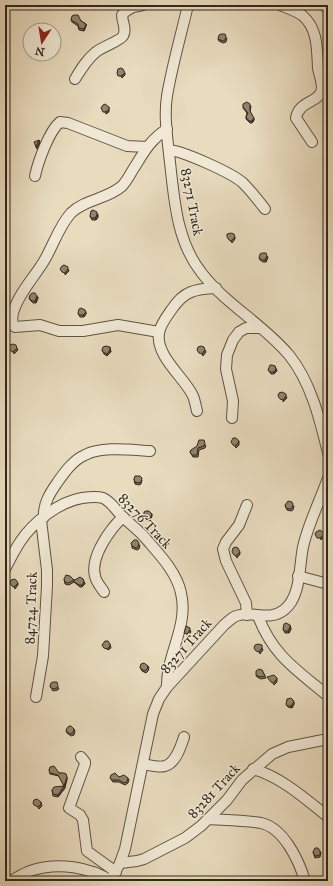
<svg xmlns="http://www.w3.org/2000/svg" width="333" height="886" viewBox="0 0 333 886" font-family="'IM FELL Great Primer',serif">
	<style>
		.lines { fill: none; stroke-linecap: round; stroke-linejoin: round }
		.river { stroke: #aa9e87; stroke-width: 14 }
		.minor-casing { stroke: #5f5444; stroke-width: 12 }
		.minor { stroke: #f0e8d5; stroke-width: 10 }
		.wall { fill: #7c7260; stroke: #31271b }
		.shaded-wall { fill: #655d4e; stroke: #31271b }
		.building { fill: #908570; stroke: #31271b }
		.labels { text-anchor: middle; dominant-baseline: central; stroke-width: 3; stroke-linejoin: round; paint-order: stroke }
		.street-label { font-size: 14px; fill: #31271b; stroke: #f0e8d5 }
	</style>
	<rect width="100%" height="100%" fill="#e8dbbe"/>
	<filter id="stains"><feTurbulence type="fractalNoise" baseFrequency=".005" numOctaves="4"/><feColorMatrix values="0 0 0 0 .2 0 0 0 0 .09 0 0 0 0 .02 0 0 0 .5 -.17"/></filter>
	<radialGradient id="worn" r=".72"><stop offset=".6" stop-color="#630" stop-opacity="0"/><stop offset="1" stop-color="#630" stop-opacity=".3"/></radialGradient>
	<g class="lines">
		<polyline class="river" points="326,5 328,9"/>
		<g class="minor-casing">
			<g id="minor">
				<path d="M 188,5 C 181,35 172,66 167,96 C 164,115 167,135 169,154 C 174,194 175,239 201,272 C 225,304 263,324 289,355 C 311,382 320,420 328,453"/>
				<path d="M 280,5 C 287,8 297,11 303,16 C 318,29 317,50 318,68 C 319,75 324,85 321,92 C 317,103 299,101 296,118 L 312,142"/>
				<path d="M 75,79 C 81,69 87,59 96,52 C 102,47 120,41 123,36 C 127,29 122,22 122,15 L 126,11 L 133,7 L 143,5"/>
				<path d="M 169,150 C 183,151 232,173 243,183 C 251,191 258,200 265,209"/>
				<path d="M 35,176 C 38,162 49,131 60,122 L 68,123 L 127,146 L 147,147"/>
				<path d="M 159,332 L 118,325 L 83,331 L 59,331 L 40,325 L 15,327 C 11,323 12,315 14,310 C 19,293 35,276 44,261 C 53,246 59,226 71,213 C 85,199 108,199 122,186 C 127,181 130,174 134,168 C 144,152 150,140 167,129"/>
				<path d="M 197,411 C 196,407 195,401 193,396 C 185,378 155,356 159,333 C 160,325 167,316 172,309 C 184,291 195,289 216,288"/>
				<polyline points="232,418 233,401 226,369 227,355 233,340 239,332 246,328 260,328"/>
				<polyline points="247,505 239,525 226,542 223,549 226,561 246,603 247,615"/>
				<path d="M 44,517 C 43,504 50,493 57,483 C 64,473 73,460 85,455 C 102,446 131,450 150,451"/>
				<path d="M 5,569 C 10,560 14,551 20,542 C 33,522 59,502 82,498 C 89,497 97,496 103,498 C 112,502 116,511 123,517 C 131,525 140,531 147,540 C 160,555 177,573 181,593 C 189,626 166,655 167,687"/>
				<polyline points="298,576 328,584"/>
				<path d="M 104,592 C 101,587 96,582 95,576 C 90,557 110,529 123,517"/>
				<path d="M 258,616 C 273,656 297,670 328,696"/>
				<polyline points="36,697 43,656 47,586 47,570 41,520"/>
				<polyline points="81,757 85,762 85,764 69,808 80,815 83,820 87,851 116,872"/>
				<path d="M 143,764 C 149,765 159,768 165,766 C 176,763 181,746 184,737"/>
				<path d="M 253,769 C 280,776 307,800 328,817"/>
				<path d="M 208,819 C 225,820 244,820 261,823 C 284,828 299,861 305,881"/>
				<polyline points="120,863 137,861 144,859 185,838 201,826 227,800 242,780 272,754 288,747 328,739"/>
				<path d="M 111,880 L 120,863 L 125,849 L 153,714 L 159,699 L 167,687 L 224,625 C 228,622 231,618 236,616 C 252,610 269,622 284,610 C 301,597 299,567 303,547 C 308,524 320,501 328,478"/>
				<path d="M 11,881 C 18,877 25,872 33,870 C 58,862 90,867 111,881"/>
			</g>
		</g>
		<use href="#minor" class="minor"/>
	</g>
	<g class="wall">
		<polygon points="71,20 81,21 86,24 86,26 84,31 79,30 78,26 72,22"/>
		<polygon points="227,38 226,42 223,43 219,41 218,39"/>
		<polygon points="251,106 250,112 254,120 252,123 250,123 246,119 246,117 247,113 243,108 243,107"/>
		<polygon points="98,214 98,217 96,220 92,220 90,216"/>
		<polygon points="267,256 268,257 266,262 263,262 260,260 259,258"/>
		<polygon points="37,296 38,298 36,303 33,303 30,300 29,298"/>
		<polygon points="85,310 86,314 84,317 80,317 78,313"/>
		<polygon points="110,347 111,352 107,356 104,354 102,350"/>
		<polygon points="275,366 277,371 274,374 271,374 268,370"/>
		<polygon points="206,445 205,448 199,450 198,457 193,457 190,452 191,450"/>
		<polygon points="134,479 142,480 141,484 139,485 135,484"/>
		<polygon points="285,505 294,506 293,510 291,511 287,510"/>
		<polygon points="144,516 152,516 150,520 148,521 145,518"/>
		<polygon points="140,545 139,549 137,550 132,548 132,546"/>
		<polygon points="64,579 74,580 83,579 85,584 82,587 80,587 74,582 69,585 65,584"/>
		<polygon points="290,625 291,629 289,633 285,633 283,629"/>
		<polygon points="148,666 149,668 148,671 146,673 142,671 140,667"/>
		<polygon points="262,670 266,678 261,679 257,677 256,675"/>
		<polygon points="50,686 59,688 58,690 53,691"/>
		<polygon points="293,700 294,704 292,708 288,707 286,704"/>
		<polygon points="74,729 75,731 74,735 71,736 67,733 66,731"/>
		<polygon points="49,770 59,773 66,774 67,779 65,787 65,788 58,797 53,796 52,790 64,786 59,776 50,774"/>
		<polygon points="119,777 128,778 129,780 128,783 125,785 119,782 113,782 110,778"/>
		<polygon points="320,851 321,853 320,857 315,858 313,852"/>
	</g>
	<g class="shaded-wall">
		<polygon points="86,24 86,26 84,31 84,29"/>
		<polygon points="125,73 125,75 122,78 121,76"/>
		<polygon points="109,107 109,112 106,114 105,112"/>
		<polygon points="254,118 254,120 252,123 252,121"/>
		<polygon points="39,140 40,142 37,149 36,147"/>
		<polygon points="97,215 98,217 96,220 95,218"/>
		<polygon points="235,237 235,239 232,243 231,241"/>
		<polygon points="267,256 268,257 266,262 265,260"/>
		<polygon points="68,269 69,271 65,275 65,273"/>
		<polygon points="37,296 38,298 36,303 35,301"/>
		<polygon points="86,312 86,314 84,317 83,315"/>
		<polygon points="17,348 18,350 14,354 13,352"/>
		<polygon points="110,350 111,352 107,356 107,354"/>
		<polygon points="205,350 206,352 203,356 202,354"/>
		<polygon points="276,369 277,371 274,374 274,372"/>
		<polygon points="286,396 287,398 283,402 283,400"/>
		<polygon points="239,441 239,445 236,448 235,446"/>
		<polygon points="152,514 152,516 150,520 150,518"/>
		<polygon points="325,534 325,536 321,540 320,538"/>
		<polygon points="240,552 240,554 237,558 236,556"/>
		<polygon points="84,582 85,584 82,587 82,585"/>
		<polygon points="18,583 18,585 15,589 14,587"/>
		<polygon points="290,627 291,629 289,633 288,631"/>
		<polygon points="190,630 191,632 188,636 187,634"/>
		<polygon points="110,644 111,648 108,650 107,649"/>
		<polygon points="262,648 263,650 260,654 259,652"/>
		<polygon points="277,678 277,682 274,685 273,683"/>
		<polygon points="294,702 294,704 292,708 291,706"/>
		<polygon points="67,777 67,779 65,787 65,788 58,797 58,795 64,786"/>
		<polygon points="41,802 42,806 39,809 38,807"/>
	</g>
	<g class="building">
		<polygon points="74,15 78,15 81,21 86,24 84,29 79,28 78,24 71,20 72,16"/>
		<polygon points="221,34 225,34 226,36 225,40 223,41 218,39 219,35"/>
		<polygon points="121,68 123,69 125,73 121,76 118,76 117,73 118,69"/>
		<polygon points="247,102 250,104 250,111 254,118 252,121 249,121 246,117 248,113 243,107 243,104"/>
		<polygon points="105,104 109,107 109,110 105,112 103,112 101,108 103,105"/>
		<polygon points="39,140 36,147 34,142"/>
		<polygon points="93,210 97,212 97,215 95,218 91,218 90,216 91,211"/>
		<polygon points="231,233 234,234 235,237 231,241 229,240 227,237 227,234"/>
		<polygon points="262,253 266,253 267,256 265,260 262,260 259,258 260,254"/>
		<polygon points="64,265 68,267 68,269 65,273 62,272 60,269 62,266"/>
		<polygon points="32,293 35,293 37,296 35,301 32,301 29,298 30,295"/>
		<polygon points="81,308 85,310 86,312 83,315 79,315 78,313 79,309"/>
		<polygon points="13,344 16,345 17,348 13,352 11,351 9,348 10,345"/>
		<polygon points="106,346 110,347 110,350 107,354 103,352 102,350 103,347"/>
		<polygon points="201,346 204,347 205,350 202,354 199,353 197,350 198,347"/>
		<polygon points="270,365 272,365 275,366 276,369 274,372 270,372 268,370"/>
		<polygon points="282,392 286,394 286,396 283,400 280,399 278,396 279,393"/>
		<polygon points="233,438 236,438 239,441 238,443 235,446 233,445 231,442"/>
		<polygon points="199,440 204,440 205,443 204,446 198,448 197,455 192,455 190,452 191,450 197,446"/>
		<polygon points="135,476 140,476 142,478 141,482 138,483 135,482 134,479"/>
		<polygon points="288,501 292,502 293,504 292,508 290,509 286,508 285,505"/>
		<polygon points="146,511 149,511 152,514 150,518 147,519 144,516 144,512"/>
		<polygon points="320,530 325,534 320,538 317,538 315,534 316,532"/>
		<polygon points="134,540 137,540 139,543 138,547 136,548 132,546 131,543"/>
		<polygon points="236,547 238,548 240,552 236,556 234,555 232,552 233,548"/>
		<polygon points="66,575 70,576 74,580 68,583 65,582 64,579"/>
		<polygon points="80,577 83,579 84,582 82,585 79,585 73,581"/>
		<polygon points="14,579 16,580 18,583 14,587 12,586 10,583 11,580"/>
		<polygon points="286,623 290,625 290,627 288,631 284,631 283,629 284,624"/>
		<polygon points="186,626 190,628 190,630 187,634 184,633"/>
		<polygon points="105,641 108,641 110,644 110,646 107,649 104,648 102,645"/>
		<polygon points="258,644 262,645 262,648 259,652 256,651 254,648 255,645"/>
		<polygon points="144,663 148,666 147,669 145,671 141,669 140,667 141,664"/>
		<polygon points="259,669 262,670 265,676 260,677 256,675 256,671"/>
		<polygon points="274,675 277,678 276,680 273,683 271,682 267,677"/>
		<polygon points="53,682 57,682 58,686 57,688 52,689 50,686 51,683"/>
		<polygon points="291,698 293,700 294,702 291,706 287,706 286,704 287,699"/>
		<polygon points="69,726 71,726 74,729 73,733 70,734 66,731 67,728"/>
		<polygon points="54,766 59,773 64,773 66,774 67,777 64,786 58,775 50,773 49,770 50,767"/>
		<polygon points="115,773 119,777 124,775 128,778 127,782 124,783 119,780 112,780 110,778 111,775"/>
		<polygon points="64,786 58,795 53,794 52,790 54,787"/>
		<polygon points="37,799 41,802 41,804 38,807 34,805 33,803 34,800"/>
		<polygon points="315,848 318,848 320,851 320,855 315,856 313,852"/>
	</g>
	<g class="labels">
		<g class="street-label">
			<text transform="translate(192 202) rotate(79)">83271 Track</text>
			<text transform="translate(145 521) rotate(46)">83276 Track</text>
			<text transform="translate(31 608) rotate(-88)">84724 Track</text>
			<text transform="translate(186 646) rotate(-48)">83271 Track</text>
			<text transform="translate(214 791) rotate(-47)">83281 Track</text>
		</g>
	</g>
	<rect width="333" height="886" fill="none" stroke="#e8dbbe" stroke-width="20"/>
	<rect x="6" y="6" width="321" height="874" fill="none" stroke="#31271b" stroke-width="2"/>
	<rect x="10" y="10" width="313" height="866" fill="none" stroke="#31271b"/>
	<g transform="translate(42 42) rotate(192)"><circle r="19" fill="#f0e8d5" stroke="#a49b8b"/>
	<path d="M0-3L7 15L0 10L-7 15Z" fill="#8f2418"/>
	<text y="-6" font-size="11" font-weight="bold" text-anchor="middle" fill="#31271b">N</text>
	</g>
	<rect width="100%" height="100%" filter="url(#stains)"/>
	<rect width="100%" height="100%" fill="url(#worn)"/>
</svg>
